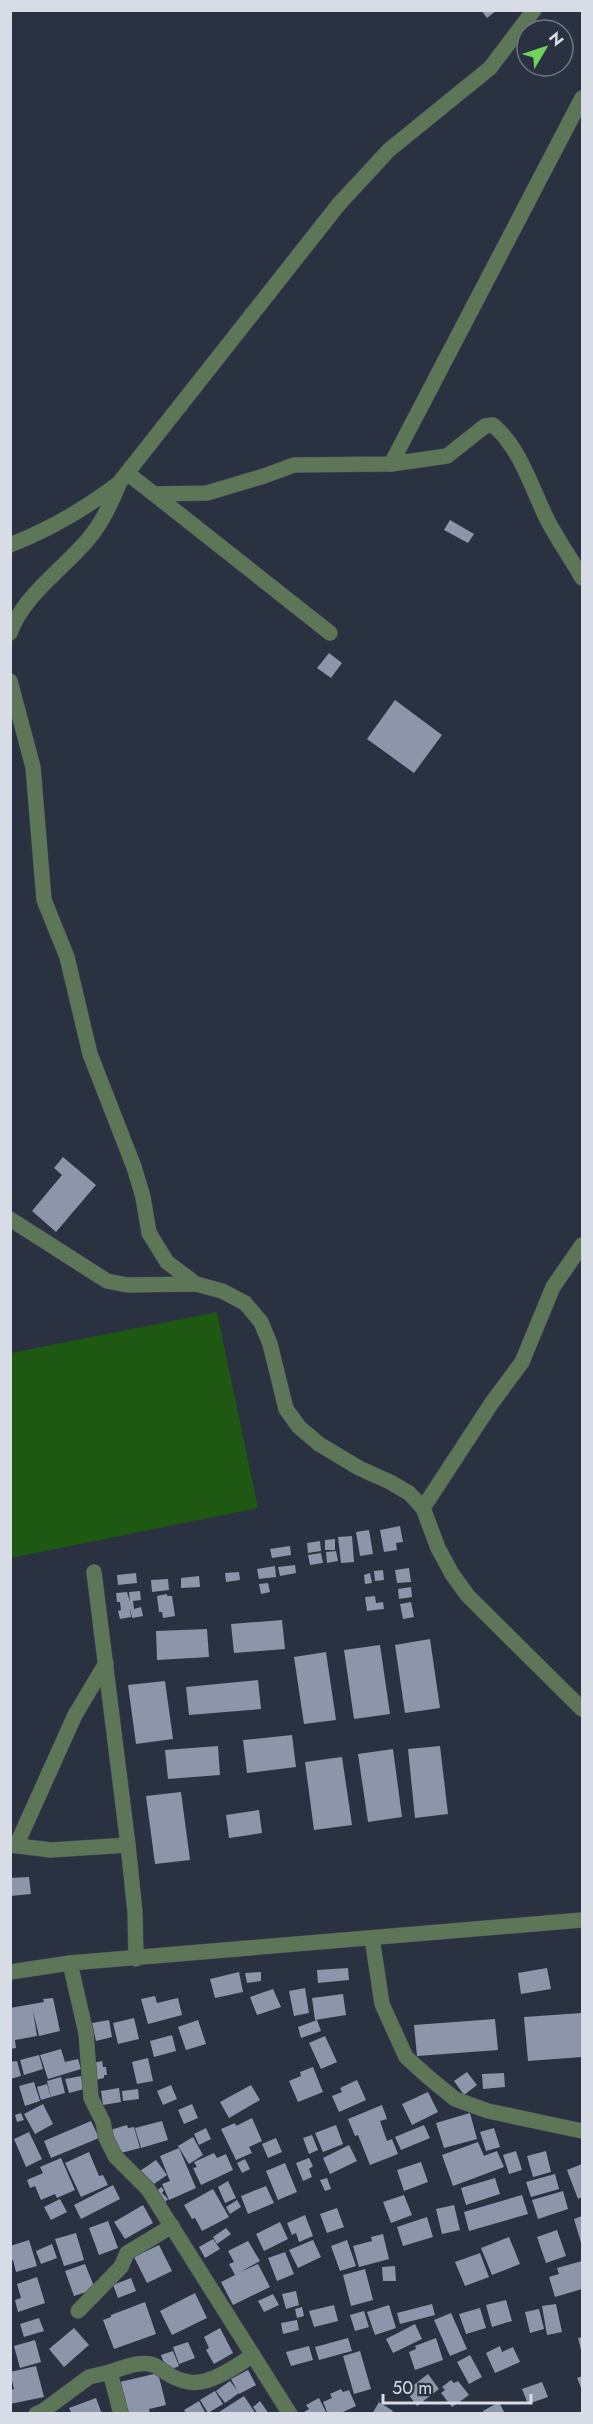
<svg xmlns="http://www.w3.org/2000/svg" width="593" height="2424" viewBox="0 0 593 2424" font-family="Jost,sans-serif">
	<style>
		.green { fill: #1e5812 }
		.building { fill: #8d95aa }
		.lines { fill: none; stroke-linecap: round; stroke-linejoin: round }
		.minor-casing { stroke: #464c5c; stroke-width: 16 }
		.minor { stroke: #5d7658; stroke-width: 15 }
	</style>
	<rect width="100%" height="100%" fill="#2a3141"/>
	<polygon class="green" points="217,1312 258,1508 11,1558 11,1353"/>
	<g class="building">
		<polygon points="481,10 497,10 487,18"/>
		<polygon points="450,520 474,534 468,543 444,530"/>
		<polygon points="329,653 342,663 331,678 317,668"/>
		<polygon points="395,700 442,735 414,773 367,739"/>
		<polygon points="63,1157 96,1185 56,1232 32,1211 62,1175 54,1168"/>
		<polygon points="400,1526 403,1542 396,1543 397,1550 384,1552 380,1530"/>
		<polygon points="369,1530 373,1554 360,1556 356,1532"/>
		<polygon points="352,1536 354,1562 341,1563 338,1537"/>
		<polygon points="335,1539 335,1550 325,1550 325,1540"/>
		<polygon points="320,1541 321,1551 308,1553 307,1543"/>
		<polygon points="290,1546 291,1555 272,1558 270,1549"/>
		<polygon points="336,1551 338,1561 327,1563 326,1552"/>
		<polygon points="321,1553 323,1563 310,1565 308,1555"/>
		<polygon points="295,1565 296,1573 280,1576 278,1567"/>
		<polygon points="275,1566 276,1577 259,1579 257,1569"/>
		<polygon points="409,1568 411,1582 397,1583 395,1570"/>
		<polygon points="383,1570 384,1580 375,1581 374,1571"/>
		<polygon points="239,1572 240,1580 226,1582 225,1573"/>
		<polygon points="136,1573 137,1583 118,1585 117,1575"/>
		<polygon points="370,1573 372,1583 365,1584 364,1575"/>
		<polygon points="199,1576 200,1587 181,1588 181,1578"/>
		<polygon points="168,1579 169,1590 152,1592 151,1580"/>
		<polygon points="268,1583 270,1592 261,1594 259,1584"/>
		<polygon points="411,1587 412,1597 399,1599 398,1589"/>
		<polygon points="140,1591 141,1600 133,1601 134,1609 141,1607 143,1616 132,1618 130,1608 131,1617 120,1619 118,1611 121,1610 120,1602 117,1602 116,1593 127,1592 130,1602 129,1592"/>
		<polygon points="167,1594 167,1596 172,1596 175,1616 163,1618 162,1612 159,1612 157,1596"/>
		<polygon points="375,1596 376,1603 383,1602 384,1609 367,1611 365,1597"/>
		<polygon points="411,1602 414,1617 403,1619 400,1604"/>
		<polygon points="282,1620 285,1649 234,1653 231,1624"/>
		<polygon points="207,1629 209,1657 157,1660 156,1631"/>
		<polygon points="430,1639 440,1708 405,1713 395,1645"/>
		<polygon points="380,1645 390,1714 354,1719 344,1650"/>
		<polygon points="326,1652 336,1720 304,1724 294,1657"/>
		<polygon points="258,1680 261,1709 189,1715 186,1687"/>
		<polygon points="165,1681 173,1739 136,1744 128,1685"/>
		<polygon points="292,1735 296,1767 247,1773 243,1740"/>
		<polygon points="218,1746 220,1775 168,1779 165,1750"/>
		<polygon points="440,1746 448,1814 415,1818 408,1749"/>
		<polygon points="393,1749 402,1817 368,1822 358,1754"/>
		<polygon points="342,1757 352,1825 314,1830 305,1762"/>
		<polygon points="181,1792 190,1860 155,1864 146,1796"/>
		<polygon points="259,1810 262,1833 229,1838 226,1815"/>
		<polygon points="29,1877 31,1894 10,1896 10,1878"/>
		<polygon points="348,1968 349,1980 318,1983 317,1970"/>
		<polygon points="547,1968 551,1989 521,1994 518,1973"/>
		<polygon points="239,1972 243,1992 215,1998 210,1979"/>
		<polygon points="261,1972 261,1981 247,1983 245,1973"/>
		<polygon points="305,1988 309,2013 294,2016 289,1991"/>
		<polygon points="273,1989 281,2007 257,2015 250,1997"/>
		<polygon points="343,1994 346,2015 315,2020 312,1998"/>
		<polygon points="155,1996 157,2003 178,1998 182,2015 148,2024 141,1999"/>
		<polygon points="53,1998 60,2031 39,2036 33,2011 37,2036 15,2040 16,2048 10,2049 10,2008 44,2002 43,1999"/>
		<polygon points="582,2013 582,2057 528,2061 524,2017"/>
		<polygon points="134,2018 139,2039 118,2044 113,2023"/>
		<polygon points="495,2019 498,2050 417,2056 414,2025"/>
		<polygon points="109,2020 112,2037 96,2041 92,2023"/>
		<polygon points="198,2020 206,2044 186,2050 178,2027"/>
		<polygon points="317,2020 321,2031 301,2038 298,2027"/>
		<polygon points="172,2035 176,2051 154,2057 150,2041"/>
		<polygon points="325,2036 337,2062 321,2069 309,2043"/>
		<polygon points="61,2049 65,2062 78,2059 81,2069 48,2079 40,2055"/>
		<polygon points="39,2055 43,2069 24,2075 20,2060"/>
		<polygon points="148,2058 153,2081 137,2084 132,2062"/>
		<polygon points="17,2061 21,2076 10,2079 10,2062"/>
		<polygon points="102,2061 103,2067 106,2067 107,2075 104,2075 104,2078 95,2080 93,2063"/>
		<polygon points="313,2067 323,2092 298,2102 289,2081 301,2076 300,2072"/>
		<polygon points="467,2072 477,2085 464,2095 454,2081"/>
		<polygon points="504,2073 505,2087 483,2089 482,2074"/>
		<polygon points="81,2076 84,2089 69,2093 65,2079"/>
		<polygon points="61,2077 65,2093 51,2097 47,2081"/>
		<polygon points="357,2080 366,2100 339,2112 332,2096 342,2092 340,2088"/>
		<polygon points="34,2082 40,2101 25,2106 19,2086"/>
		<polygon points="47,2084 51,2097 41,2100 37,2087"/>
		<polygon points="171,2085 177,2099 163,2105 157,2091"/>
		<polygon points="251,2085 260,2100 229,2118 220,2102"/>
		<polygon points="119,2088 121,2102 103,2105 101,2091"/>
		<polygon points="138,2089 139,2099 123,2101 122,2091"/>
		<polygon points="428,2092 438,2112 412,2125 402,2104"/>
		<polygon points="43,2104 53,2124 35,2134 24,2114"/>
		<polygon points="192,2104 198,2118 184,2124 178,2110"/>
		<polygon points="382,2105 387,2119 380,2121 387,2141 392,2139 398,2154 370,2165 358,2135 355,2136 348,2119"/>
		<polygon points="21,2113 24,2120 17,2122 15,2115"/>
		<polygon points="470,2113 477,2139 444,2148 436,2123"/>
		<polygon points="252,2118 262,2141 249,2147 252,2153 236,2160 221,2129 235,2123 236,2126"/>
		<polygon points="91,2121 99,2138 51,2158 44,2141"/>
		<polygon points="162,2121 168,2140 141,2148 135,2128"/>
		<polygon points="127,2125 128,2128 134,2127 140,2148 117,2154 110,2130"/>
		<polygon points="336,2125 343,2144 323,2152 315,2133"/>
		<polygon points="424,2125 430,2138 401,2150 395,2137"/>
		<polygon points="206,2128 211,2139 199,2145 194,2134"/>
		<polygon points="494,2128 500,2147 486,2151 480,2132"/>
		<polygon points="29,2132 42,2159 26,2167 14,2139"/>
		<polygon points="312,2135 318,2150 309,2154 303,2138"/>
		<polygon points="193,2137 203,2155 189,2164 178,2146"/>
		<polygon points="276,2138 282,2152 268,2158 262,2144"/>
		<polygon points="478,2142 484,2156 497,2151 504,2167 453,2186 442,2155"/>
		<polygon points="349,2145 357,2161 330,2174 323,2158"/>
		<polygon points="179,2148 196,2188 169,2200 162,2184 170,2181 160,2156"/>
		<polygon points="516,2151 522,2170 509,2174 503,2155"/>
		<polygon points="546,2151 551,2172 533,2177 527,2156"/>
		<polygon points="89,2152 99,2176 103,2175 108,2185 81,2197 65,2163"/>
		<polygon points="214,2153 217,2158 226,2154 233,2170 201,2185 193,2168 197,2167 194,2162"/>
		<polygon points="61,2158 75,2190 57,2198 55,2194 41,2200 35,2186 30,2188 27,2180 43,2173 40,2167"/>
		<polygon points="309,2158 313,2166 309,2169 312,2177 303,2181 296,2163"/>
		<polygon points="245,2159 250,2169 242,2173 237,2163"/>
		<polygon points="156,2160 167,2175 151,2186 140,2171"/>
		<polygon points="421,2162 428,2182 404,2191 397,2170"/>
		<polygon points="285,2163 297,2192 278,2200 266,2171"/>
		<polygon points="582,2164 582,2197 578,2199 567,2170"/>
		<polygon points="555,2174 559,2189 531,2197 526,2182"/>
		<polygon points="327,2178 331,2189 325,2191 320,2180"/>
		<polygon points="495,2178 500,2194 466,2205 461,2188"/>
		<polygon points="228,2181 236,2198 225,2203 218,2187"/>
		<polygon points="113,2185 120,2199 81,2219 74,2205"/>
		<polygon points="266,2186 274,2203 248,2214 241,2196"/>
		<polygon points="161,2187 164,2190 162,2193 168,2199 164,2203 155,2193"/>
		<polygon points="213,2189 229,2217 202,2231 195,2218 192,2219 184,2205"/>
		<polygon points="563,2191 568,2209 538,2219 532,2200"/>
		<polygon points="404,2195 412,2215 391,2223 383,2202"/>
		<polygon points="522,2195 528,2214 469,2231 464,2212"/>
		<polygon points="60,2199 67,2212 51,2220 44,2207"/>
		<polygon points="237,2200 241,2207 230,2214 226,2207"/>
		<polygon points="143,2205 153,2223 125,2239 114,2222"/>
		<polygon points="454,2205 460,2230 442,2234 436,2209"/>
		<polygon points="337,2208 344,2227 327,2233 320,2214"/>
		<polygon points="305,2215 313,2236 299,2242 296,2233 292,2235 287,2223"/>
		<polygon points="582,2216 582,2246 574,2219"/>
		<polygon points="427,2217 433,2237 403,2246 397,2227"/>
		<polygon points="108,2221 118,2248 99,2255 89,2228"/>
		<polygon points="280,2222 288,2239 264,2251 256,2234"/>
		<polygon points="226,2228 231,2234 217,2244 213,2237"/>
		<polygon points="557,2230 566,2256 546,2263 537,2237"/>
		<polygon points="76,2233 84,2260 64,2266 55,2239"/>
		<polygon points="383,2234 389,2259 359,2267 353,2246 372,2241 371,2237"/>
		<polygon points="509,2237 520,2264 492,2275 481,2248"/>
		<polygon points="213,2239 220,2249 205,2258 199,2247"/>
		<polygon points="29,2240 37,2266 16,2272 13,2260 10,2261 10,2246"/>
		<polygon points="313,2240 321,2257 298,2268 289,2250"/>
		<polygon points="347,2240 356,2266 340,2271 331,2246"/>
		<polygon points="248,2241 260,2261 240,2272 258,2264 270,2287 233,2305 221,2282 235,2275 229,2264 234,2262 228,2251"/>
		<polygon points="52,2244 57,2258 41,2264 36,2251"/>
		<polygon points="159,2245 172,2271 147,2283 134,2257"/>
		<polygon points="285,2252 294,2274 277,2281 268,2258"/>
		<polygon points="480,2253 489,2277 465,2286 455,2262"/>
		<polygon points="582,2261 582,2289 555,2297 549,2277 559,2274 557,2268"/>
		<polygon points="85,2264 95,2289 74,2296 65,2271"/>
		<polygon points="395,2266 396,2281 383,2281 382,2267"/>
		<polygon points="365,2269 373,2300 351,2306 343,2275"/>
		<polygon points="37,2277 45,2303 18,2312 15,2300 21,2298 17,2284"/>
		<polygon points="131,2278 136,2291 118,2298 113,2285"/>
		<polygon points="296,2291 299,2305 286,2309 282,2294"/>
		<polygon points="195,2293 207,2318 172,2335 160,2311"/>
		<polygon points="273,2294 279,2305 264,2312 258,2301"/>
		<polygon points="506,2300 512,2321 492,2327 486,2305"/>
		<polygon points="145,2302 156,2334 114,2349 103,2320 111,2317 111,2315"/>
		<polygon points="432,2304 435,2315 400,2324 397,2313"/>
		<polygon points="556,2304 562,2332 547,2335 542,2306"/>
		<polygon points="334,2305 338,2321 314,2327 309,2311"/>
		<polygon points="389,2305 396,2328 375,2335 367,2312"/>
		<polygon points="302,2307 304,2316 297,2318 295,2309"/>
		<polygon points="480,2308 486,2328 466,2334 459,2314"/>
		<polygon points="539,2309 544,2329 530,2333 525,2312"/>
		<polygon points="364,2311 369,2327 355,2331 350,2315"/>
		<polygon points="451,2313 467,2349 450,2356 434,2320"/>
		<polygon points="39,2318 44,2331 24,2337 20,2324"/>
		<polygon points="297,2320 299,2330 283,2334 281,2323"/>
		<polygon points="415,2324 422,2339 393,2353 386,2339"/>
		<polygon points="74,2328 89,2345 64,2367 49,2349"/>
		<polygon points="220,2328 233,2353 214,2364 206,2350 209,2348 204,2337"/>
		<polygon points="582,2337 582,2354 578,2338"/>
		<polygon points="348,2338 352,2351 319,2360 315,2347"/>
		<polygon points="436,2338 443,2360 415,2370 409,2352 416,2349 415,2346"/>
		<polygon points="35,2340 41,2362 20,2368 14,2346"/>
		<polygon points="188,2342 195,2358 179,2364 173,2347"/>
		<polygon points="309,2346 313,2360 291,2366 286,2352"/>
		<polygon points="500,2346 502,2352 513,2347 520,2362 495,2373 486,2353"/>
		<polygon points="173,2351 179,2366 167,2371 161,2355"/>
		<polygon points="360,2351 371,2389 354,2394 343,2356"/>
		<polygon points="470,2355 482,2377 469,2384 457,2362"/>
		<polygon points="36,2366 44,2397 10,2404 10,2390 14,2389 10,2372"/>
		<polygon points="248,2370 256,2385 239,2394 231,2379"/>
		<polygon points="158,2373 166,2405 149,2409 150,2414 128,2414 120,2382"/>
		<polygon points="428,2374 439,2389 417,2406 406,2391"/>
		<polygon points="582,2376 582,2390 577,2378"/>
		<polygon points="451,2380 454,2383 458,2381 469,2395 452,2407 441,2393 445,2390 442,2387"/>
		<polygon points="230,2381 239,2393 225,2403 216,2391"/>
		<polygon points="542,2382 548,2397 528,2404 522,2389"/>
		<polygon points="341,2389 343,2392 349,2390 356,2406 339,2414 328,2414 323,2402 332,2398 330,2394"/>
		<polygon points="215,2391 223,2404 208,2413 200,2400"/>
		<polygon points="244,2396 256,2414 216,2414"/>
		<polygon points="96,2398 102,2414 72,2414 69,2408"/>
		<polygon points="319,2398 327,2414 301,2414 309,2409 306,2405"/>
		<polygon points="199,2401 206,2414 187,2414 184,2410"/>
		<polygon points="260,2401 269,2414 258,2414 253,2407"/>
		<polygon points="379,2402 393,2411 391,2414 372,2414"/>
		<polygon points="499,2402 505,2414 484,2414 483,2411"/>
	</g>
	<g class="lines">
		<g class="minor-casing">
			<g id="minor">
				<polyline points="391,464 582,98"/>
				<path d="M 127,473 L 154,494 L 207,493 L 264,476 L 294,465 L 391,464 L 447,456 L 485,426 L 493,425 C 520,448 531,486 546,517 C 556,538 571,558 582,578"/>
				<polyline points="154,494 330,633"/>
				<path d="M 10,545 C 51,529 85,509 119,483 L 339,204 L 389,150 L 490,68 L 534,10"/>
				<path d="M 10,633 C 24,594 65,568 90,537 C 103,521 111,503 119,484"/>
				<polyline points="10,681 33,767 44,900 67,957 90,1054 134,1167 143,1197 149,1233 167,1262 196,1284"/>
				<polyline points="10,1219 107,1281 127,1285 196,1284 222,1291 245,1303 261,1322 270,1344 286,1409 299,1427 319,1444 359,1468 390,1482 409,1493 423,1508 438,1548 452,1574 468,1596 582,1709"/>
				<polyline points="423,1508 491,1404 522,1362 553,1287 582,1245"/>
				<polyline points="94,1572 128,1845"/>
				<polyline points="10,1845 51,1850 128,1845 135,1912 136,1959"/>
				<polyline points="16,1846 75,1715 106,1663"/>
				<polyline points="372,1938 382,2004 406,2057 427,2076 455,2099 488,2111 582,2131"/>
				<polyline points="70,1963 86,2033 91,2098 103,2122 106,2138 115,2156 148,2189 290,2414"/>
				<polyline points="10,1972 70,1963 582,1920"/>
				<polyline points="78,2311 121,2267 127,2253 172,2226"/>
				<path d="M 110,2372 C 122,2368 143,2359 156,2366 C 167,2373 175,2380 189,2382 C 208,2386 237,2366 253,2355"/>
				<polyline points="36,2414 43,2411 89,2377 110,2372 121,2414"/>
			</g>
		</g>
		<use href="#minor" class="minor"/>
	</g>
	<rect width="593" height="2424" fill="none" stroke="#d8dce7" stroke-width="24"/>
	<g transform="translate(545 48) rotate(51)"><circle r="28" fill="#2a3141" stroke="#707583" stroke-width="1.5"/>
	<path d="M0-4.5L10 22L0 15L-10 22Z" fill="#70d35e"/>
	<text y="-9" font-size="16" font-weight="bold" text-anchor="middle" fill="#d8dce7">N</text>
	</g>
	<path d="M383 2394v9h148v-9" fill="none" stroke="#d8dce7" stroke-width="3"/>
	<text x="392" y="2394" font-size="18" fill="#d8dce7" stroke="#2a3141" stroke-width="4.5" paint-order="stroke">50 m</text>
</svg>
